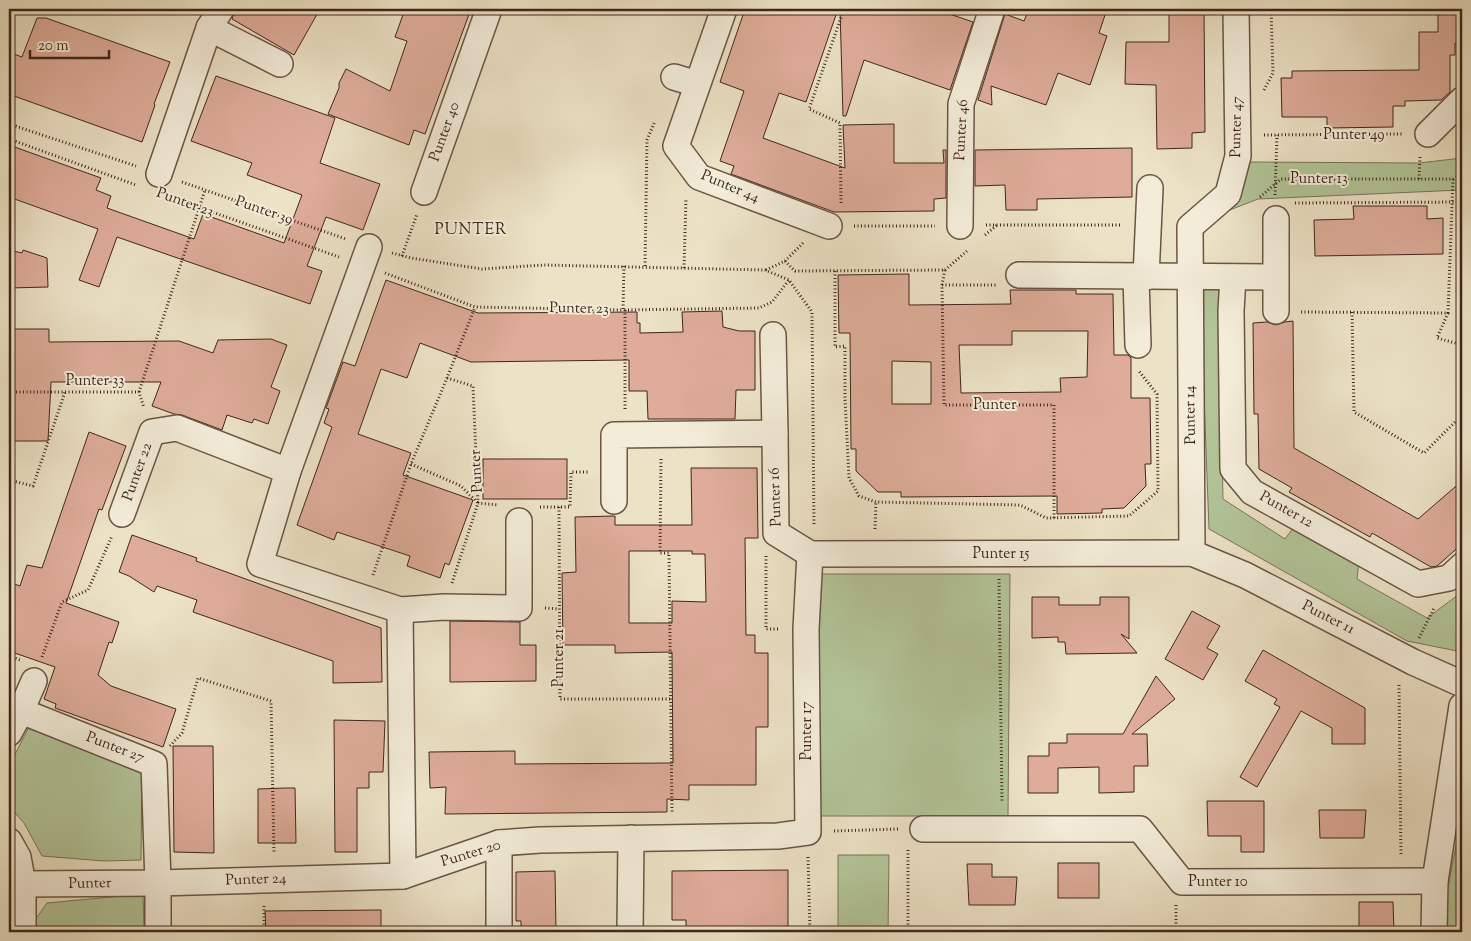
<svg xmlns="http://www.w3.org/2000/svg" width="1471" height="941" viewBox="0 0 1471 941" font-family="'Sorts Mill Goudy',serif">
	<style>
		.green { fill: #b2c498; stroke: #79755a }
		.building { fill: #deac99; stroke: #40261c; fill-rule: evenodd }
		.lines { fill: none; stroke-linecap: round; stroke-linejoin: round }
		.minor-casing { stroke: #6b5546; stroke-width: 28 }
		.path { stroke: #40261c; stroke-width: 3; stroke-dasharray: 1 2.5; stroke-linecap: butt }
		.minor { stroke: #f3ecd9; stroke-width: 25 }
		.labels { text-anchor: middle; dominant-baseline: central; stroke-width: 4; stroke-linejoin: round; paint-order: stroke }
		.street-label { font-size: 15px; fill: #40261c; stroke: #f3ecd9 }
		.neighbourhood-label { font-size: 16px; letter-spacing: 1px; fill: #40261c; stroke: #f3ecd9 }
	</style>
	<rect width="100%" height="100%" fill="#ece2c5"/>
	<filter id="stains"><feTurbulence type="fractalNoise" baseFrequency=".004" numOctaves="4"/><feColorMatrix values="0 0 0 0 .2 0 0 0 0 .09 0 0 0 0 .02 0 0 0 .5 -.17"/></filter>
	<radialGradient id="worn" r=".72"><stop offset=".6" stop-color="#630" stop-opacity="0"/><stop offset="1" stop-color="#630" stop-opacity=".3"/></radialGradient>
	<g class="green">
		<polygon points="1462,158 1461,190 1258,199 1217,215 1241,196 1250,162 1419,163"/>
		<polygon points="1200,288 1219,288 1223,499 1285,539 1296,524 1359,560 1357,579 1427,618 1462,592 1462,652 1407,641 1209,529"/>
		<polygon points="817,574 1010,574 1008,816 818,816"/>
		<polygon points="30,725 142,762 141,860 104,861 42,856 24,823 9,806 9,766"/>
		<polygon points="1462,787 1462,932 1449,932 1443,914 1458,835"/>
		<polygon points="838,855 889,855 888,932 838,932"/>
		<polygon points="143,894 144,932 35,932 35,920 47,903"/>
	</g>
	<g class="building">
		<polygon points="235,9 320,9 294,55 232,19"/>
		<polygon points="405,9 471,9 425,134 414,130 409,145 328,114 339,88 339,83 346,69 390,91 407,41 395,37"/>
		<polygon points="745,9 838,9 806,102 779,93 763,138 845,168 843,125 894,124 894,163 944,163 943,150 946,150 946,198 934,199 934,211 834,212 731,174 734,166 720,161 744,91 720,82"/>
		<polygon points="840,9 935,9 973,22 950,90 864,60 846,116 843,116"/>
		<polygon points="1029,9 1107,9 1099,33 1107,36 1090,85 1058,73 1046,105 991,86 992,105 978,100 1005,14 1024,21"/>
		<polygon points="1169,9 1204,9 1205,132 1192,133 1192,148 1157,149 1156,85 1125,84 1126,42 1169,42"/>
		<polygon points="1462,10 1462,43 1455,43 1455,55 1450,55 1450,92 1441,100 1405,101 1405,106 1393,106 1393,127 1327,128 1327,117 1282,117 1281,78 1292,78 1292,71 1419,70 1419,32 1438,32 1438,11"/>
		<polygon points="37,18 46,18 170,62 154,104 155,105 142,142 14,96 15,92 9,90 9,71 14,54 22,57"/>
		<polygon points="216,76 335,118 320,163 380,184 363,230 326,217 307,266 322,271 310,304 117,237 99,287 79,280 98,229 9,197 9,145 101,178 96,190 111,196 107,208 194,239 203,214 284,243 302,195 247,175 252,163 191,141"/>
		<polygon points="1132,148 1132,197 1037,199 1037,210 1006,210 1005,185 975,186 975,150"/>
		<polygon points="1353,206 1427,206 1427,219 1443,218 1443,254 1315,256 1314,220 1354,219"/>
		<polygon points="9,250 22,253 23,250 47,258 48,287 9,288"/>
		<path d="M 909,274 L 909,305 L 1011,304 L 1010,290 L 1076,290 L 1076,294 L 1113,294 L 1114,355 L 1128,355 L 1131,358 L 1131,398 L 1150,398 L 1151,464 L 1145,464 L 1146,486 L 1124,508 L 1102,509 L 1102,513 L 1057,514 L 1057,496 L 901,497 L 901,492 L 878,492 L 856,471 L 856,449 L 851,449 L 850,333 L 839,333 L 838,275 ZM 1012,331 L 1088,331 L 1087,377 L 1060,378 L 1061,392 L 961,393 L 959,345 L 1012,345 ZM 892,361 L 931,362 L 931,404 L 892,404 Z"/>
		<polygon points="386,280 478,313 637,312 637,323 640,323 640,333 683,332 682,312 722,311 723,327 739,331 755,331 755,390 736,390 735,419 648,419 647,391 629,391 629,360 471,362 420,343 407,378 381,369 358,434 411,453 403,475 473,500 449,565 445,563 440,578 407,566 410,556 337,532 334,540 297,525 332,427 324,423 329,409 326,408 343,362 355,366"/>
		<polygon points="1293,321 1294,448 1418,519 1462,481 1462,544 1437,566 1431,567 1372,533 1370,537 1289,492 1292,488 1259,469 1258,414 1254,414 1253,323 1267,322 1276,325 1285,322"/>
		<polygon points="9,329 49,329 49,342 179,341 213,353 218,340 271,339 287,345 271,387 280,391 268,424 254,419 252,423 227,415 222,430 182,415 174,414 152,406 161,382 51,382 48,441 9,441"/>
		<polygon points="89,432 126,446 102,510 99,509 66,603 119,622 112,643 109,642 98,675 111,686 176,709 163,747 55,708 56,704 44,699 55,667 9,651 9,582 20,586 27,565 42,568"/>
		<rect x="483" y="459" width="84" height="40"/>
		<path d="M 691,468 L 757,468 L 758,538 L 745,538 L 746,635 L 755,635 L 755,653 L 768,653 L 768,727 L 756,727 L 756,785 L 689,785 L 689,800 L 667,799 L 667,812 L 445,814 L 446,787 L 430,788 L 429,752 L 515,751 L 515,764 L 673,763 L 672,652 L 615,653 L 615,645 L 563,645 L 562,573 L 576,572 L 575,517 L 615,516 L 615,525 L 692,525 ZM 629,551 L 692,551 L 692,554 L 705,554 L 706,602 L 672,601 L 672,623 L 629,623 Z"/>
		<polygon points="132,535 197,558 196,561 381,628 382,682 333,683 333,661 193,612 197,600 157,586 154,592 129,576 119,572"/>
		<polygon points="1032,597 1059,597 1059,605 1100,605 1100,597 1129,597 1129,639 1121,634 1137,653 1066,654 1065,642 1058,642 1058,637 1032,638"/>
		<polygon points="1192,611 1220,626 1207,648 1218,654 1203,680 1165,659"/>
		<polygon points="450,621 520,622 520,645 536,645 536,681 450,682"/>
		<polygon points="1263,650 1365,708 1365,744 1332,744 1332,728 1301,711 1257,787 1240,777 1280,707 1274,704 1277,699 1245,681"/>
		<polygon points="1156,676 1175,699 1132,734 1147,734 1148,766 1134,766 1134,792 1099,793 1099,767 1058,768 1058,793 1028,793 1028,756 1049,756 1049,743 1067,743 1067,734 1123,734"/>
		<polygon points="334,720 385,721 383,772 369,772 369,788 357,788 357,852 335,852"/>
		<polygon points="173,746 213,746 214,853 174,852"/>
		<polygon points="286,788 295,788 296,843 258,843 258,789"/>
		<polygon points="1207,801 1264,801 1264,852 1241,852 1241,836 1208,836"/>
		<polygon points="1319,810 1366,810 1364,838 1320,838"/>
		<rect x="1058" y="863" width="41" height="35"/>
		<polygon points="967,864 992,864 992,877 1017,877 1015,905 969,905"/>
		<polygon points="788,870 788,932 686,932 686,920 672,920 672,871"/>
		<polygon points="555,871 556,932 521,932 521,921 516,921 516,872"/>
		<polygon points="1359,902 1393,902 1394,932 1359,932"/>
		<polygon points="381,910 381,932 266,932 265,911"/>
	</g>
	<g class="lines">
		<g class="minor-casing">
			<g id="minor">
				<polyline points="724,9 676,146 699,177 829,226"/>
				<polyline points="209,28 280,64"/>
				<polyline points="674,77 697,84"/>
				<polyline points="1428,134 1462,100"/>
				<polyline points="159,174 209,28 221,9"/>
				<polyline points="424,192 489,9"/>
				<polyline points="960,226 961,104 992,9"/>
				<polyline points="369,247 288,471 260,564 400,610 444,607 519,608 519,521"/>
				<polyline points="1019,275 1275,277"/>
				<polyline points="1136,277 1138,345"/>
				<polyline points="1146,277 1150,188"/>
				<polyline points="1233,277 1231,311 1233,469 1252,492 1418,584 1449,578 1462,566"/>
				<polyline points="1276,311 1276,219"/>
				<polyline points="773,335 775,433"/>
				<polyline points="614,501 614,435 775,433 776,533 810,554"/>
				<polyline points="122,514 152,432 177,428 288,471"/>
				<polyline points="1192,553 1190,227 1228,194 1238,156 1236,9"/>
				<polyline points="810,554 1192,553 1245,575 1413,662 1462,684"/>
				<polyline points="400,610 403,876 499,843 540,840 778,836 808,832 806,629 810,554"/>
				<polyline points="21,711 154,764 158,883 23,884"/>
				<polyline points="9,733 21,711 34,681"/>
				<polyline points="923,829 1140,829 1182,882 1435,881"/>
				<polyline points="9,841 18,857 23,884 23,932"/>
				<polyline points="158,932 158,883 403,876"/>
				<polyline points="499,932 499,843"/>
				<polyline points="630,932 631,838"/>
				<polyline points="1434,932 1435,881 1462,706"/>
			</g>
		</g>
		<g class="path">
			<polyline points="1264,90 1273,73 1271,9"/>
			<polyline points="9,124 136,166"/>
			<polyline points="1264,135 1403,134"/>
			<polyline points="9,139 136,185"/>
			<polyline points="1419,179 1420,157"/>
			<polyline points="182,182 346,239"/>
			<polyline points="1275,195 1277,135"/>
			<polyline points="170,197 339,257"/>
			<polyline points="1260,197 1281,179 1453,179 1462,174"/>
			<polyline points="841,203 840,123 809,109 844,9"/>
			<polyline points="1295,203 1462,202"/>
			<polyline points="986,225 1122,225"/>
			<polyline points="854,226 935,226"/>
			<polyline points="985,235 997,225"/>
			<polyline points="392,253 411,258 482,269 544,265 765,270 789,280 812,312 814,526"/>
			<polyline points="402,256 417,214"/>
			<polyline points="785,261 795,271 945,270 942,285 944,405 1054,405 1054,518"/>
			<polyline points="624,266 623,310 759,308 772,302 789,280"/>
			<polyline points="645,266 647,140 655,121"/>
			<polyline points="684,268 686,198"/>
			<polyline points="766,270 785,261 803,243"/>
			<polyline points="945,270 967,251"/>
			<polyline points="835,271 835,347 845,346 845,399 849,478 859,496 876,502 1020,505 1046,518 1129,516 1158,491 1157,394 1138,370"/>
			<polyline points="385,273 475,307 623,310"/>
			<polyline points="942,285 996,285"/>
			<polyline points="625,310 625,409"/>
			<polyline points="1301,312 1448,313 1453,179"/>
			<polyline points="1352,312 1354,412 1424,453 1462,415 1462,364"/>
			<polyline points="1448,313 1437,338 1462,345"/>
			<polyline points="447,378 473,386 478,503"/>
			<polyline points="9,392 139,392 144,408"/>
			<polyline points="139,392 205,190"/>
			<polyline points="661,459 660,553 669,553 672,813"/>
			<polyline points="411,464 461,486 478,503"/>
			<polyline points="9,480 33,486 65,392"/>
			<polyline points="540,507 570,507 571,472 589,472"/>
			<polyline points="559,507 560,699 670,699"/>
			<polyline points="875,529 876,502"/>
			<polyline points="766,556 766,629 780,629"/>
			<polyline points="373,575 411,464 447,378 475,307"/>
			<polyline points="999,579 1002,803"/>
			<polyline points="452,583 478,503 498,505"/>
			<polyline points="545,608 559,609"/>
			<polyline points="1419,638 1434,608"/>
			<polyline points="9,656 20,660"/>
			<polyline points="42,657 62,602 88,590 112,536"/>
			<polyline points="1399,685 1401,856"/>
			<polyline points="170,746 182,733 198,678 271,701 274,854"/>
			<polyline points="834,831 898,829"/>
			<polyline points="908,850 908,932"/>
			<polyline points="808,857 810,932"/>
			<polyline points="1176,905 1176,932"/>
			<polyline points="264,906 264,932"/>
		</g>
		<use href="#minor" class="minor"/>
	</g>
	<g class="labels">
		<g class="street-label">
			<text transform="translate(1237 127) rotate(-89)">Punter 47</text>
			<text transform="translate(962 130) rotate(-87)">Punter 46</text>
			<text transform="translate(445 132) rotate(-70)">Punter 40</text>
			<text x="1354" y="135">Punter 49</text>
			<text x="1319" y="179">Punter 13</text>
			<text transform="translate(730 187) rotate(23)">Punter 44</text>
			<text transform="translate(185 203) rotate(20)">Punter 23</text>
			<text transform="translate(264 211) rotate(19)">Punter 39</text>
			<text transform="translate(579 309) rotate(1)">Punter 23</text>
			<text x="95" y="381">Punter 33</text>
			<text x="995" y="405">Punter</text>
			<text transform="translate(1191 415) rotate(-91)">Punter 14</text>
			<text transform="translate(477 471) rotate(-93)">Punter</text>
			<text transform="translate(138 472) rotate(-70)">Punter 22</text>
			<text transform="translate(776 497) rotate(-92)">Punter 16</text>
			<text transform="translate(1286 510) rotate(29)">Punter 12</text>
			<text x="1001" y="554">Punter 15</text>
			<text transform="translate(1328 618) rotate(27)">Punter 11</text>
			<text transform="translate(559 658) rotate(-90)">Punter 21</text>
			<text transform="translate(807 731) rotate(-90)">Punter 17</text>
			<text transform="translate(115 748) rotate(21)">Punter 27</text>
			<text transform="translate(471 854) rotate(-17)">Punter 20</text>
			<text transform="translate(256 880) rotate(-2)">Punter 24</text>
			<text x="1218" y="882">Punter 10</text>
			<text transform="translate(90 884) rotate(-1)">Punter</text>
		</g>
		<g class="neighbourhood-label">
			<text x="471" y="230">PUNTER</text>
		</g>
	</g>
	<rect width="1471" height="941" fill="none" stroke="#ece2c5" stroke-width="30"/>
	<rect x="10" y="10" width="1451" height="921" fill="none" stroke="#40261c" stroke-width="2.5"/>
	<rect x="15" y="15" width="1441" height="911" fill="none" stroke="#40261c"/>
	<path d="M30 50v8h79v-8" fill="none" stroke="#40261c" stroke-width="2.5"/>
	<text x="38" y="50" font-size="15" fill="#40261c" stroke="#f3ecd9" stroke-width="4" paint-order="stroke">20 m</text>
	<rect width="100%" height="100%" filter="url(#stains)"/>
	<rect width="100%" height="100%" fill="url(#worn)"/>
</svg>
